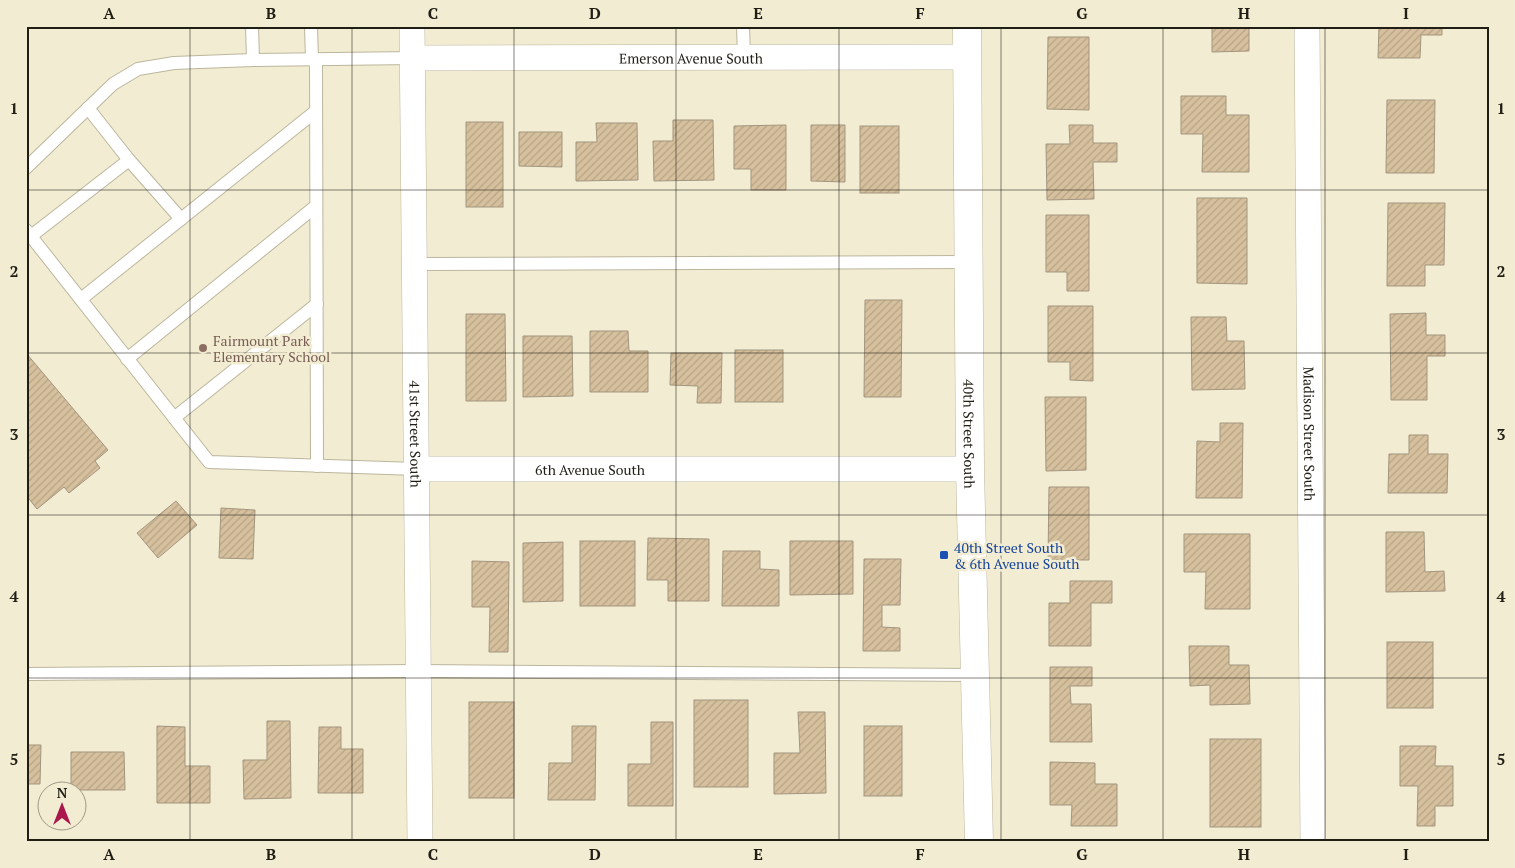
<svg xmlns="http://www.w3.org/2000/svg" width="1515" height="868" viewBox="0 0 1515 868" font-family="'PT Serif',serif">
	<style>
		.building { fill: url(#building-hatch); stroke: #a3957f }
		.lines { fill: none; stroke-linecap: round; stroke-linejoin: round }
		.service-casing { stroke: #bbb69d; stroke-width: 14 }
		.minor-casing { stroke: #bbb69d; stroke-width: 26 }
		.tertiary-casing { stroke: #bbb69d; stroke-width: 29 }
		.service { stroke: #fff; stroke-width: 12 }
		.minor { stroke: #fff; stroke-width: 25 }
		.tertiary { stroke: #fff; stroke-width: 28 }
		.grid { fill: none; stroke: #201e15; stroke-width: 1; stroke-opacity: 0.55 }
		.education-dot { fill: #8d6e63; stroke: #f2ecd2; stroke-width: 2 }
		.transit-dot { fill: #1a4fb4; stroke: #f2ecd2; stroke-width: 2 }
		.labels { text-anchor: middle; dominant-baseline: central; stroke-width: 5; stroke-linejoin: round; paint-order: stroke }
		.street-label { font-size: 14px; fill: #201e15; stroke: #f2ecd2 }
		.education-label { font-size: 14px; fill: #785e54; stroke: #f2ecd2; text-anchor: start }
		.transit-label { font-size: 14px; fill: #164399; stroke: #f2ecd2; text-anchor: start }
		.neatline { fill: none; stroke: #201e15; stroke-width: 2 }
		.grid-label { font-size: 16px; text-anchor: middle; font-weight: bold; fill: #201e15 }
	</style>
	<defs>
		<pattern id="building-hatch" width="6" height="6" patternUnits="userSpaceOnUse" patternTransform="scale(1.25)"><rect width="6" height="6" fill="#d6c09d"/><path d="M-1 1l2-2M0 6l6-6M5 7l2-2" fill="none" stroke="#b7a586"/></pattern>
	</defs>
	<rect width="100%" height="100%" fill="#f2ecd2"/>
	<g class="building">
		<polygon points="26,26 28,26 27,110 26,110"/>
		<polygon points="1193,26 1249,26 1249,51 1212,52 1212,28 1193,28"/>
		<polygon points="1379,26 1442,26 1442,35 1421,35 1420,58 1378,58"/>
		<polygon points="1048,37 1089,37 1089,110 1047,109"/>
		<polygon points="1181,96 1226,96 1226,115 1249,115 1249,172 1202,172 1203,134 1181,134"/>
		<polygon points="1387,100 1435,100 1434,173 1386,173"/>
		<polygon points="673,120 713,120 714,180 654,181 653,141 673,141"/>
		<rect x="466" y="122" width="37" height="85"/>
		<polygon points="596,123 637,123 638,180 576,181 576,142 597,142"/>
		<polygon points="786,125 786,190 751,190 751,169 734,169 734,126"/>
		<polygon points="811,125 845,125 845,182 811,181"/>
		<polygon points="1069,125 1093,125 1093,143 1117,143 1117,162 1093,162 1094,199 1047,200 1046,144 1070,144"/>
		<rect x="860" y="126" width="39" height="67"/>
		<polygon points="519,132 562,132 562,167 519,166"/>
		<polygon points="1197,198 1247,198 1247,284 1197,283"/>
		<polygon points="1388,203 1445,203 1444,265 1425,265 1425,286 1387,286"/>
		<polygon points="1046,215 1089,215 1089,291 1067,291 1067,272 1046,272"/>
		<polygon points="865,300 902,300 901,397 864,397"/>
		<polygon points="1048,306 1093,306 1093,381 1070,380 1070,362 1048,362"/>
		<polygon points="1426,313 1426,335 1445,335 1445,356 1427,356 1427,400 1391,400 1390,314"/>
		<polygon points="466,314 505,314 506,401 466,401"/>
		<polygon points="1191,317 1226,317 1227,341 1244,341 1245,389 1192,390"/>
		<polygon points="590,331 628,331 629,351 648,351 648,392 590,392"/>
		<polygon points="523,336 572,336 573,396 523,397"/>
		<rect x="735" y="350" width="48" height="52"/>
		<polygon points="26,353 108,450 95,461 100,468 69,493 64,487 37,509 26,495"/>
		<polygon points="671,353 722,353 721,403 697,403 698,386 670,385"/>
		<polygon points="1045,397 1086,397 1086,470 1046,471"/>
		<polygon points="1220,423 1243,423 1242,498 1196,498 1197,441 1220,442"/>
		<polygon points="1409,435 1428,435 1428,454 1448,454 1447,493 1388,493 1389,454 1409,454"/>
		<polygon points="1049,487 1089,487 1089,560 1048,560"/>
		<polygon points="176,501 197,525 158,558 137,533"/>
		<polygon points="221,508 255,510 253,559 219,558"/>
		<polygon points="1386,532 1424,532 1425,572 1444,571 1445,591 1386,592"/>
		<polygon points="1184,534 1250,534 1250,609 1205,609 1206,572 1184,572"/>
		<polygon points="648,538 709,539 709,601 668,601 668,580 647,580"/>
		<rect x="580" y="541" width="55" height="65"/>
		<polygon points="790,541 853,541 853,594 790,595"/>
		<polygon points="563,542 563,601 523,602 523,543"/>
		<polygon points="723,551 760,551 760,569 779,570 779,606 722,606"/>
		<polygon points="864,559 901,559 900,605 882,605 882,627 900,628 900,651 863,651"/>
		<polygon points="472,561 509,562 508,652 489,652 490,607 472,607"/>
		<polygon points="1070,581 1112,581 1112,603 1091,603 1091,646 1049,646 1049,603 1070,603"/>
		<rect x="1387" y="642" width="46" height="66"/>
		<polygon points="1189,646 1229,646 1229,665 1249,665 1250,704 1210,705 1210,685 1190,686"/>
		<polygon points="1050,667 1092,667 1092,686 1070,686 1071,704 1091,704 1092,742 1050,742"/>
		<rect x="694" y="700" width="54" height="87"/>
		<rect x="469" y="702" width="45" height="96"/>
		<polygon points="798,712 825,712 826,793 774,794 774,753 800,753"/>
		<polygon points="267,721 290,721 291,798 244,799 243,760 267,760"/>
		<polygon points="651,722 673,722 673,806 628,806 628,764 651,764"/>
		<polygon points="157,726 185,727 185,766 210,766 210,803 157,803"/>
		<polygon points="572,726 596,726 595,800 548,800 549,763 572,763"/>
		<rect x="864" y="726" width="38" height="70"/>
		<polygon points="319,727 341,727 341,749 363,749 363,793 318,793"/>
		<rect x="1210" y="739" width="51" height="88"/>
		<polygon points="26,745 41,745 40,784 26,784"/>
		<polygon points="1400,746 1436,746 1435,766 1453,766 1453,806 1435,806 1435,826 1417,826 1418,786 1400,786"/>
		<polygon points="71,752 124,752 125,790 71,790"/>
		<polygon points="1050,762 1095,763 1095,784 1117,784 1117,826 1071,826 1072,805 1050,805"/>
	</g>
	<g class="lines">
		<g class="service-casing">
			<g id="service">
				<polyline points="252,26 253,60"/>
				<polyline points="311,26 312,60"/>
				<polyline points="743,26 744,57"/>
				<polyline points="316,60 317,466"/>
				<polyline points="88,108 129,160 181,219"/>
				<polyline points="26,168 113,84 138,69 174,63 253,60 413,58"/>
				<polyline points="26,230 209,462 416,469"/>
				<polyline points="31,236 129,160"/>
				<polyline points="414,264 969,262"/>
				<polyline points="81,299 316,111"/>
				<polyline points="127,359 316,206"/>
				<polyline points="174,418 317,304"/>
				<polyline points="26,674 418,671 975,675"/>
			</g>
		</g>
		<g class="minor-casing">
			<g id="minor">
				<path id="s1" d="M 412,26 L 420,842"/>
				<path id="s2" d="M 1307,26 L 1313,842"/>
				<path id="s3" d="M 413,58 L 968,57"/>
				<path id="s4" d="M 416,469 L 970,469"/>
			</g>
		</g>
		<g class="tertiary-casing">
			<g id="tertiary">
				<path id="s5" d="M 967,26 L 970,469 L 979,842"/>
			</g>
		</g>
		<use href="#service" class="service"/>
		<use href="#minor" class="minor"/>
		<use href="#tertiary" class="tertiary"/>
	</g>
	<path class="grid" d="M 190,26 L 190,842M 352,26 L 352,842M 514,26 L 514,842M 676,26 L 676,842M 839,26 L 839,842M 1001,26 L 1001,842M 1163,26 L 1163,842M 1325,26 L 1325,842M 26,190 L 1489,190M 26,353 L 1489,353M 26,515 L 1489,515M 26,678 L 1489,678"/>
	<circle class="education-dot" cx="203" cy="348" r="5"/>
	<rect class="transit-dot" x="939" y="550" width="10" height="10" rx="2.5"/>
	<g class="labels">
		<g class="street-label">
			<text stroke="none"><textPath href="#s3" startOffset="278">Emerson Avenue South</textPath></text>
			<text stroke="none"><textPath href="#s1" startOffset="408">41st Street South</textPath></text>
			<text stroke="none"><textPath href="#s5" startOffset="408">40th Street South</textPath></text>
			<text stroke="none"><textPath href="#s2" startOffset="408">Madison Street South</textPath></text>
			<text stroke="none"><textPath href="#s4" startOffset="174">6th Avenue South</textPath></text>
		</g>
		<g class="education-label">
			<text x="213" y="340">Fairmount Park<tspan x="213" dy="16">Elementary School</tspan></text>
		</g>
		<g class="transit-label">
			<text x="954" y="547">40th Street South<tspan x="954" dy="16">&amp; 6th Avenue South</tspan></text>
		</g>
	</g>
	<rect width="1515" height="868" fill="none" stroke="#f2ecd2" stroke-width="55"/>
	<g transform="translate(62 806)"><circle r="24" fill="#f2ecd2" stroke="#9e9a86"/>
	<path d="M0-4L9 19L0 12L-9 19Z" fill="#aa174d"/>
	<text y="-8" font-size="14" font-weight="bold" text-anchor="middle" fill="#201e15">N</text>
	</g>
	<rect x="28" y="28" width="1460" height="812" class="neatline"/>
	<g class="grid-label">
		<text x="109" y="19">A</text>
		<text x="271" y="19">B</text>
		<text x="433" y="19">C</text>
		<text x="595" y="19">D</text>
		<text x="758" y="19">E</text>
		<text x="920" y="19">F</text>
		<text x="1082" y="19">G</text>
		<text x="1244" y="19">H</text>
		<text x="1406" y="19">I</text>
		<text x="14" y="114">1</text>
		<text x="1501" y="114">1</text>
		<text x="14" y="277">2</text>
		<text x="1501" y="277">2</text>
		<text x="14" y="440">3</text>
		<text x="1501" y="440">3</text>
		<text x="14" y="602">4</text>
		<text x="1501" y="602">4</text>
		<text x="14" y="765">5</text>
		<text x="1501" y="765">5</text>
		<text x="109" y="860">A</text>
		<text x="271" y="860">B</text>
		<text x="433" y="860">C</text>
		<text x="595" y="860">D</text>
		<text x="758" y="860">E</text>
		<text x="920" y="860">F</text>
		<text x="1082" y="860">G</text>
		<text x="1244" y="860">H</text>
		<text x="1406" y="860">I</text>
	</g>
</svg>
